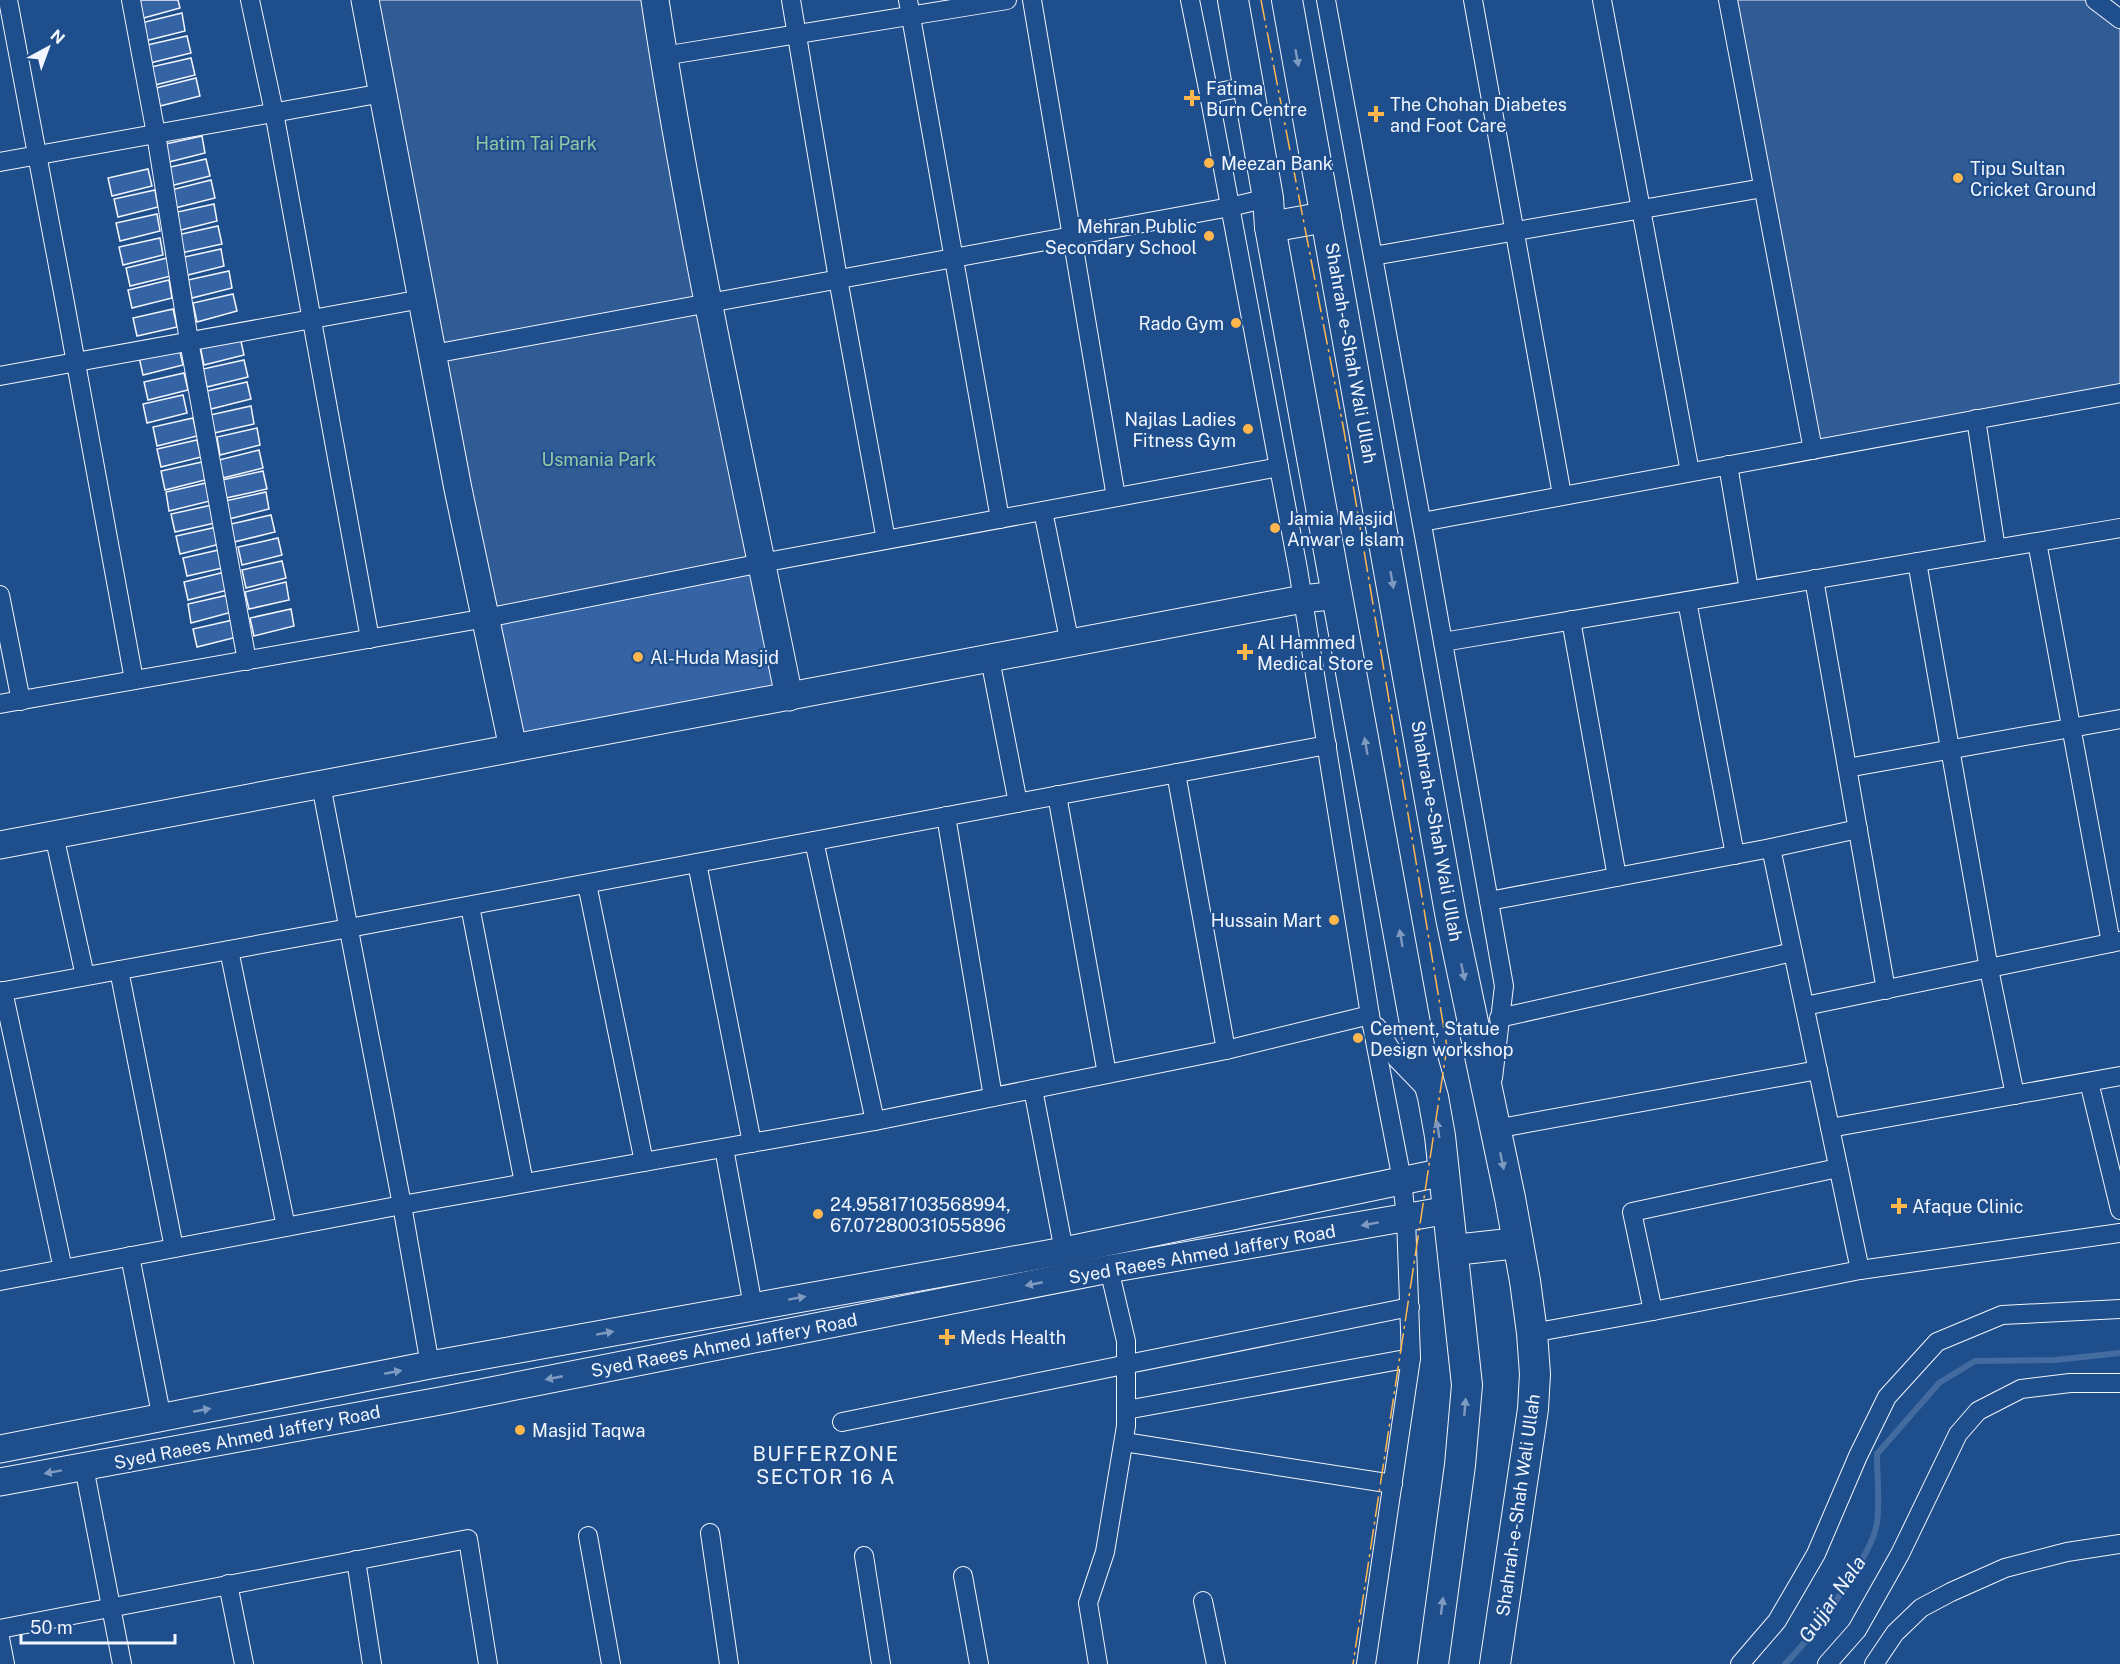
<svg xmlns="http://www.w3.org/2000/svg" width="2120" height="1664" viewBox="0 0 2120 1664" font-family="'Public Sans',sans-serif">
	<style>
		.built { fill: #305b95; stroke: #a8bbd7; stroke-width: 1.5 }
		.lines { fill: none; stroke-linecap: round; stroke-linejoin: round }
		.stream { stroke: #446ba0; stroke-width: 6 }
		.building { fill: #3563a3; stroke: #f2f6ff; stroke-width: 1.5 }
		.street-casing { stroke: #f2f6ff; stroke-width: 20 }
		.secondary-casing { stroke: #f2f6ff; stroke-width: 29 }
		.primary-casing { stroke: #f2f6ff; stroke-width: 32 }
		.street { stroke: #1f4e8c; stroke-width: 18 }
		.secondary { stroke: #1f4e8c; stroke-width: 27 }
		.primary { stroke: #1f4e8c; stroke-width: 30 }
		.power { stroke: #ffb74d; stroke-width: 1.5; stroke-dasharray: 21 4.5 3 4.5; stroke-linecap: butt }
		.oneway { fill: #7e9ac0 }
		.poi-dot { fill: #ffb74d; stroke: #1f4e8c; stroke-width: 2 }
		.labels { text-anchor: middle; dominant-baseline: central; stroke-width: 4.5; stroke-linejoin: round; paint-order: stroke }
		.poi-label { font-size: 18px; fill: #f2f6ff; stroke: #1f4e8c; text-anchor: start }
		.park-label { font-size: 18px; fill: #97c8a6; stroke: #1f4e8c }
		.street-label { font-size: 18px; fill: #f2f6ff; stroke: #1f4e8c }
		.neighbourhood-label { font-size: 20px; letter-spacing: 1.5px; fill: #f2f6ff; stroke: #1f4e8c }
		.water-label { font-size: 20px; font-style: italic; fill: #f2f6ff; stroke: #1f4e8c }
	</style>
	<rect width="100%" height="100%" fill="#1f4e8c"/>
	<g class="built">
		<polygon points="365,0 653,0 762,563 486,618"/>
		<polygon points="1728,0 2095,0 2120,19 2120,393 1813,450"/>
	</g>
	<g class="lines">
		<path class="stream" d="M 1785,1664 C 1811,1638 1872,1557 1877,1523 C 1880,1500 1877,1476 1877,1454 L 1939,1383 L 1975,1361 L 2055,1360 L 2120,1353"/>
	</g>
	<g class="building">
		<polygon points="136,0 178,0 180,8 140,19"/>
		<polygon points="182,13 185,31 145,41 141,23"/>
		<polygon points="187,36 191,53 150,63 147,45"/>
		<polygon points="191,58 195,75 155,85 151,67"/>
		<polygon points="196,78 200,96 160,106 156,88"/>
		<polygon points="202,136 205,153 165,163 161,145"/>
		<polygon points="206,159 210,176 170,186 166,168"/>
		<polygon points="148,169 152,186 112,196 108,178"/>
		<polygon points="211,180 215,198 175,208 171,190"/>
		<polygon points="155,190 158,207 118,217 114,199"/>
		<polygon points="214,204 217,221 177,231 173,213"/>
		<polygon points="157,214 160,231 120,241 116,223"/>
		<polygon points="218,226 222,244 181,253 177,235"/>
		<polygon points="160,238 163,255 123,265 119,247"/>
		<polygon points="221,249 224,266 184,276 180,258"/>
		<polygon points="167,258 171,276 130,286 126,268"/>
		<polygon points="229,271 232,288 192,298 188,280"/>
		<polygon points="169,280 172,298 132,308 128,290"/>
		<polygon points="233,294 237,311 197,322 193,303"/>
		<polygon points="173,309 177,327 137,336 133,318"/>
		<polygon points="240,337 244,355 204,365 200,346"/>
		<polygon points="179,348 183,365 143,375 139,357"/>
		<polygon points="244,360 248,377 207,387 203,369"/>
		<polygon points="184,373 188,390 148,400 144,382"/>
		<polygon points="247,382 251,399 211,409 207,391"/>
		<polygon points="183,395 187,413 147,423 143,404"/>
		<polygon points="251,406 254,424 214,433 210,415"/>
		<polygon points="193,418 197,436 157,446 153,427"/>
		<polygon points="257,428 260,445 220,455 217,437"/>
		<polygon points="197,440 201,457 161,467 157,449"/>
		<polygon points="259,450 263,468 223,478 219,460"/>
		<polygon points="202,462 205,480 165,490 161,471"/>
		<polygon points="263,471 267,489 226,498 222,480"/>
		<polygon points="206,483 210,501 169,511 166,492"/>
		<polygon points="266,492 269,509 229,519 225,501"/>
		<polygon points="212,505 215,523 175,532 171,514"/>
		<polygon points="271,515 275,532 234,542 231,524"/>
		<polygon points="217,527 220,544 180,554 176,536"/>
		<polygon points="278,538 282,555 242,565 238,547"/>
		<polygon points="223,549 227,567 187,576 183,558"/>
		<polygon points="282,561 286,578 246,588 242,570"/>
		<polygon points="762,563 789,697 513,748 486,618"/>
		<polygon points="225,572 228,590 188,600 184,582"/>
		<polygon points="286,582 289,600 249,609 245,592"/>
		<polygon points="228,595 232,612 191,623 188,604"/>
		<polygon points="291,609 294,626 254,636 250,618"/>
		<polygon points="233,620 237,637 197,647 193,629"/>
	</g>
	<g class="lines">
		<g class="street-casing">
			<g id="street">
				<path d="M 8,0 C 52,226 92,454 134,680"/>
				<polyline points="131,0 156,134 189,341 247,661"/>
				<polyline points="250,0 274,112 370,639"/>
				<polyline points="791,0 838,279 886,540"/>
				<polyline points="908,0 1000,519"/>
				<polyline points="1032,0 1116,497"/>
				<polyline points="1190,0 1209,94 1298,569 1370,1015 1402,1180 1406,1218 1411,1358 1366,1664"/>
				<polyline points="1326,0 1425,541 1504,986 1493,1078"/>
				<polyline points="1473,0 1562,495"/>
				<polyline points="1602,0 1690,472"/>
				<polyline points="1728,0 1813,450"/>
				<polyline points="2095,0 2120,19"/>
				<polyline points="663,56 1007,0"/>
				<polyline points="1209,94 1249,86"/>
				<polyline points="0,162 383,93"/>
				<polyline points="1373,256 1763,188"/>
				<polyline points="433,354 1230,207 1268,198"/>
				<polyline points="0,376 422,299"/>
				<polyline points="1976,419 1996,549"/>
				<polyline points="1728,465 1749,590"/>
				<polyline points="1043,511 1070,644"/>
				<polyline points="1422,522 2120,393"/>
				<polyline points="2037,542 2111,943"/>
				<polyline points="1917,562 1989,969 2015,1095"/>
				<polyline points="1814,579 1886,990"/>
				<polyline points="0,595 21,701"/>
				<polyline points="1687,601 1735,855"/>
				<polyline points="1571,620 1617,877"/>
				<polyline points="1443,642 2120,528"/>
				<polyline points="990,659 1018,803"/>
				<polyline points="0,704 486,618 762,563 1279,467"/>
				<polyline points="1847,768 2120,719"/>
				<polyline points="1176,773 1226,1050"/>
				<polyline points="321,785 402,1205 430,1365"/>
				<polyline points="1057,795 1107,1074"/>
				<polyline points="946,816 993,1097"/>
				<polyline points="54,835 85,976"/>
				<polyline points="814,841 875,1121"/>
				<polyline points="1771,848 1860,1270"/>
				<polyline points="697,863 752,1143"/>
				<polyline points="587,884 644,1162"/>
				<polyline points="1489,901 1771,848 1858,829"/>
				<polyline points="470,906 524,1183"/>
				<polyline points="229,950 286,1227"/>
				<polyline points="119,970 174,1248"/>
				<polyline points="3,991 63,1269"/>
				<polyline points="0,992 349,928 1327,745"/>
				<polyline points="1805,1006 2120,941"/>
				<polyline points="1499,1018 1793,952"/>
				<polyline points="1377,1027 1397,1059 1427,1090"/>
				<polyline points="2089,1082 2120,1210"/>
				<polyline points="1033,1089 1064,1251"/>
				<polyline points="1830,1128 2120,1076"/>
				<polyline points="1495,1129 1818,1070"/>
				<polyline points="724,1148 753,1306"/>
				<polyline points="130,1256 162,1419"/>
				<polyline points="0,1281 402,1205 875,1121 1226,1050 1370,1015"/>
				<polyline points="1653,1311 1632,1212 1838,1168"/>
				<polyline points="1532,1333 1653,1311 1860,1270 2120,1233"/>
				<polyline points="1126,1410 1411,1358"/>
				<polyline points="842,1422 1410,1307"/>
				<polyline points="1124,1442 1393,1484"/>
				<polyline points="84,1467 122,1664"/>
				<polyline points="710,1533 729,1664"/>
				<polyline points="588,1536 611,1664"/>
				<polyline points="864,1556 881,1664"/>
				<polyline points="356,1560 372,1664"/>
				<polyline points="963,1576 979,1664"/>
				<polyline points="228,1584 244,1664"/>
				<polyline points="1203,1601 1216,1664"/>
				<polyline points="0,1629 468,1539 488,1664"/>
				<polyline points="0,1638 5,1664"/>
				<polyline points="1098,1664 1088,1603 1105,1552 1126,1426 1126,1341 1109,1269"/>
				<polyline points="1740,1664 1777,1621 1816,1554 1858,1456 1887,1397 1937,1342 2002,1315 2120,1309"/>
				<polyline points="1827,1664 1857,1630 1900,1554 1958,1434 1978,1411 2021,1389 2070,1383 2120,1383"/>
				<polyline points="1874,1664 1895,1633 1921,1608 1951,1592 2005,1568 2067,1552 2120,1544"/>
			</g>
		</g>
		<g class="secondary-casing">
			<g id="secondary">
				<polyline points="365,0 458,489 513,748"/>
				<path d="M 655,0 C 690,234 742,465 789,697"/>
				<polyline points="0,845 1303,599 1338,595"/>
				<polyline points="0,1449 430,1365 1064,1251 1444,1172"/>
				<polyline points="0,1482 440,1401 1109,1269 1449,1210"/>
			</g>
		</g>
		<g class="primary-casing">
			<g id="primary">
				<polyline points="1233,0 1268,198 1270,227 1420,1051 1433,1097 1440,1136 1467,1385 1460,1465 1433,1664"/>
				<polyline points="1287,0 1451,918 1510,1198 1525,1281 1532,1333 1535,1374 1533,1409 1495,1664"/>
				<polyline points="1270,227 1326,217"/>
				<polyline points="1454,1250 1518,1243"/>
			</g>
		</g>
		<use href="#street" class="street"/>
		<use href="#secondary" class="secondary"/>
		<use href="#primary" class="primary"/>
		<polyline class="power" points="1261,0 1344,431 1447,1047 1353,1664"/>
	</g>
	<defs><path id="oneway-solid" d="M-6-.8H1V-3.2L6.5 0L1 3.2V.8H-6Z" transform="scale(1.5)"/></defs>
	<g class="oneway">
		<use href="#oneway-solid" transform="translate(1297 58) rotate(80)"/>
		<use href="#oneway-solid" transform="translate(1392 580) rotate(80)"/>
		<use href="#oneway-solid" transform="translate(1366 746) rotate(-100)"/>
		<use href="#oneway-solid" transform="translate(1401 938) rotate(-100)"/>
		<use href="#oneway-solid" transform="translate(1463 972) rotate(78)"/>
		<use href="#oneway-solid" transform="translate(1438 1129) rotate(-99)"/>
		<use href="#oneway-solid" transform="translate(1502 1161) rotate(78)"/>
		<use href="#oneway-solid" transform="translate(1370 1224) rotate(170)"/>
		<use href="#oneway-solid" transform="translate(1034 1284) rotate(169)"/>
		<use href="#oneway-solid" transform="translate(797 1298) rotate(-10)"/>
		<use href="#oneway-solid" transform="translate(605 1333) rotate(-10)"/>
		<use href="#oneway-solid" transform="translate(393 1372) rotate(-11)"/>
		<use href="#oneway-solid" transform="translate(554 1378) rotate(169)"/>
		<use href="#oneway-solid" transform="translate(1465 1407) rotate(-85)"/>
		<use href="#oneway-solid" transform="translate(202 1410) rotate(-11)"/>
		<use href="#oneway-solid" transform="translate(53 1472) rotate(170)"/>
		<use href="#oneway-solid" transform="translate(1442 1606) rotate(-83)"/>
	</g>
	<g class="poi-dot">
		<path d="M1189 89h6v6h6v6h-6v6h-6v-6h-6v-6h6z"/>
		<path d="M1373 105h6v6h6v6h-6v6h-6v-6h-6v-6h6z"/>
		<circle cx="1209" cy="163" r="6"/>
		<circle cx="1958" cy="178" r="6"/>
		<circle cx="1209" cy="236" r="6"/>
		<circle cx="1236" cy="323" r="6"/>
		<circle cx="1248" cy="429" r="6"/>
		<circle cx="1275" cy="528" r="6"/>
		<path d="M1242 643h6v6h6v6h-6v6h-6v-6h-6v-6h6z"/>
		<circle cx="638" cy="657" r="6"/>
		<circle cx="1334" cy="920" r="6"/>
		<circle cx="1358" cy="1038" r="6"/>
		<path d="M1896 1197h6v6h6v6h-6v6h-6v-6h-6v-6h6z"/>
		<circle cx="818" cy="1214" r="6"/>
		<path d="M944 1328h6v6h6v6h-6v6h-6v-6h-6v-6h6z"/>
		<circle cx="520" cy="1430" r="6"/>
	</g>
	<g class="labels">
		<g class="poi-label">
			<text x="1206" y="88">Fatima<tspan x="1206" dy="21">Burn Centre</tspan></text>
			<text x="1390" y="104">The Chohan Diabetes<tspan x="1390" dy="21">and Foot Care</tspan></text>
			<text x="1221" y="163">Meezan Bank</text>
			<text x="1970" y="168">Tipu Sultan<tspan x="1970" dy="21">Cricket Ground</tspan></text>
			<text x="1197" y="226" text-anchor="end">Mehran Public<tspan x="1197" dy="21">Secondary School</tspan></text>
			<text x="1224" y="323" text-anchor="end">Rado Gym</text>
			<text x="1236" y="419" text-anchor="end">Najlas Ladies<tspan x="1236" dy="21">Fitness Gym</tspan></text>
			<text x="1287" y="518">Jamia Masjid<tspan x="1287" dy="21">Anwar e Islam</tspan></text>
			<text x="1257" y="642">Al Hammed<tspan x="1257" dy="21">Medical Store</tspan></text>
			<text x="650" y="657">Al-Huda Masjid</text>
			<text x="1322" y="920" text-anchor="end">Hussain Mart</text>
			<text x="1370" y="1028">Cement, Statue<tspan x="1370" dy="21">Design workshop</tspan></text>
			<text x="830" y="1204">24.95817103568994,<tspan x="830" dy="21">67.07280031055896</tspan></text>
			<text x="1912" y="1206">Afaque Clinic</text>
			<text x="960" y="1337">Meds Health</text>
			<text x="532" y="1430">Masjid Taqwa</text>
		</g>
		<g class="park-label">
			<text x="536" y="143">Hatim Tai Park</text>
			<text x="599" y="459">Usmania Park</text>
		</g>
		<g class="street-label">
			<text transform="translate(1351 353) rotate(80)">Shahrah-e-Shah Wali Ullah</text>
			<text transform="translate(1437 831) rotate(80)">Shahrah-e-Shah Wali Ullah</text>
			<text transform="translate(1202 1254) rotate(-10)">Syed Raees Ahmed Jaffery Road</text>
			<text transform="translate(724 1345) rotate(-11)">Syed Raees Ahmed Jaffery Road</text>
			<text transform="translate(247 1437) rotate(-11)">Syed Raees Ahmed Jaffery Road</text>
			<text transform="translate(1518 1505) rotate(-82)">Shahrah-e-Shah Wali Ullah</text>
		</g>
		<g class="neighbourhood-label">
			<text x="826" y="1454">BUFFERZONE<tspan x="826" dy="23">SECTOR 16 A</tspan></text>
		</g>
		<g class="water-label">
			<text transform="translate(1832 1599) rotate(-55)">Gujjar Nala</text>
		</g>
	</g>
	<g transform="translate(48 48) rotate(41)" stroke="#1f4e8c" stroke-width="4.5" paint-order="stroke">
	<path d="M0-4.5L10 22L0 15L-10 22Z" fill="#f2f6ff"/>
	<text y="-9" font-size="16" font-weight="bold" text-anchor="middle" fill="#f2f6ff">N</text>
	</g>
	<path d="M21 1634v9h154v-9" fill="none" stroke="#f2f6ff" stroke-width="3"/>
	<text x="30" y="1634" font-size="18" fill="#f2f6ff" stroke="#1f4e8c" stroke-width="4.5" paint-order="stroke">50 m</text>
</svg>
